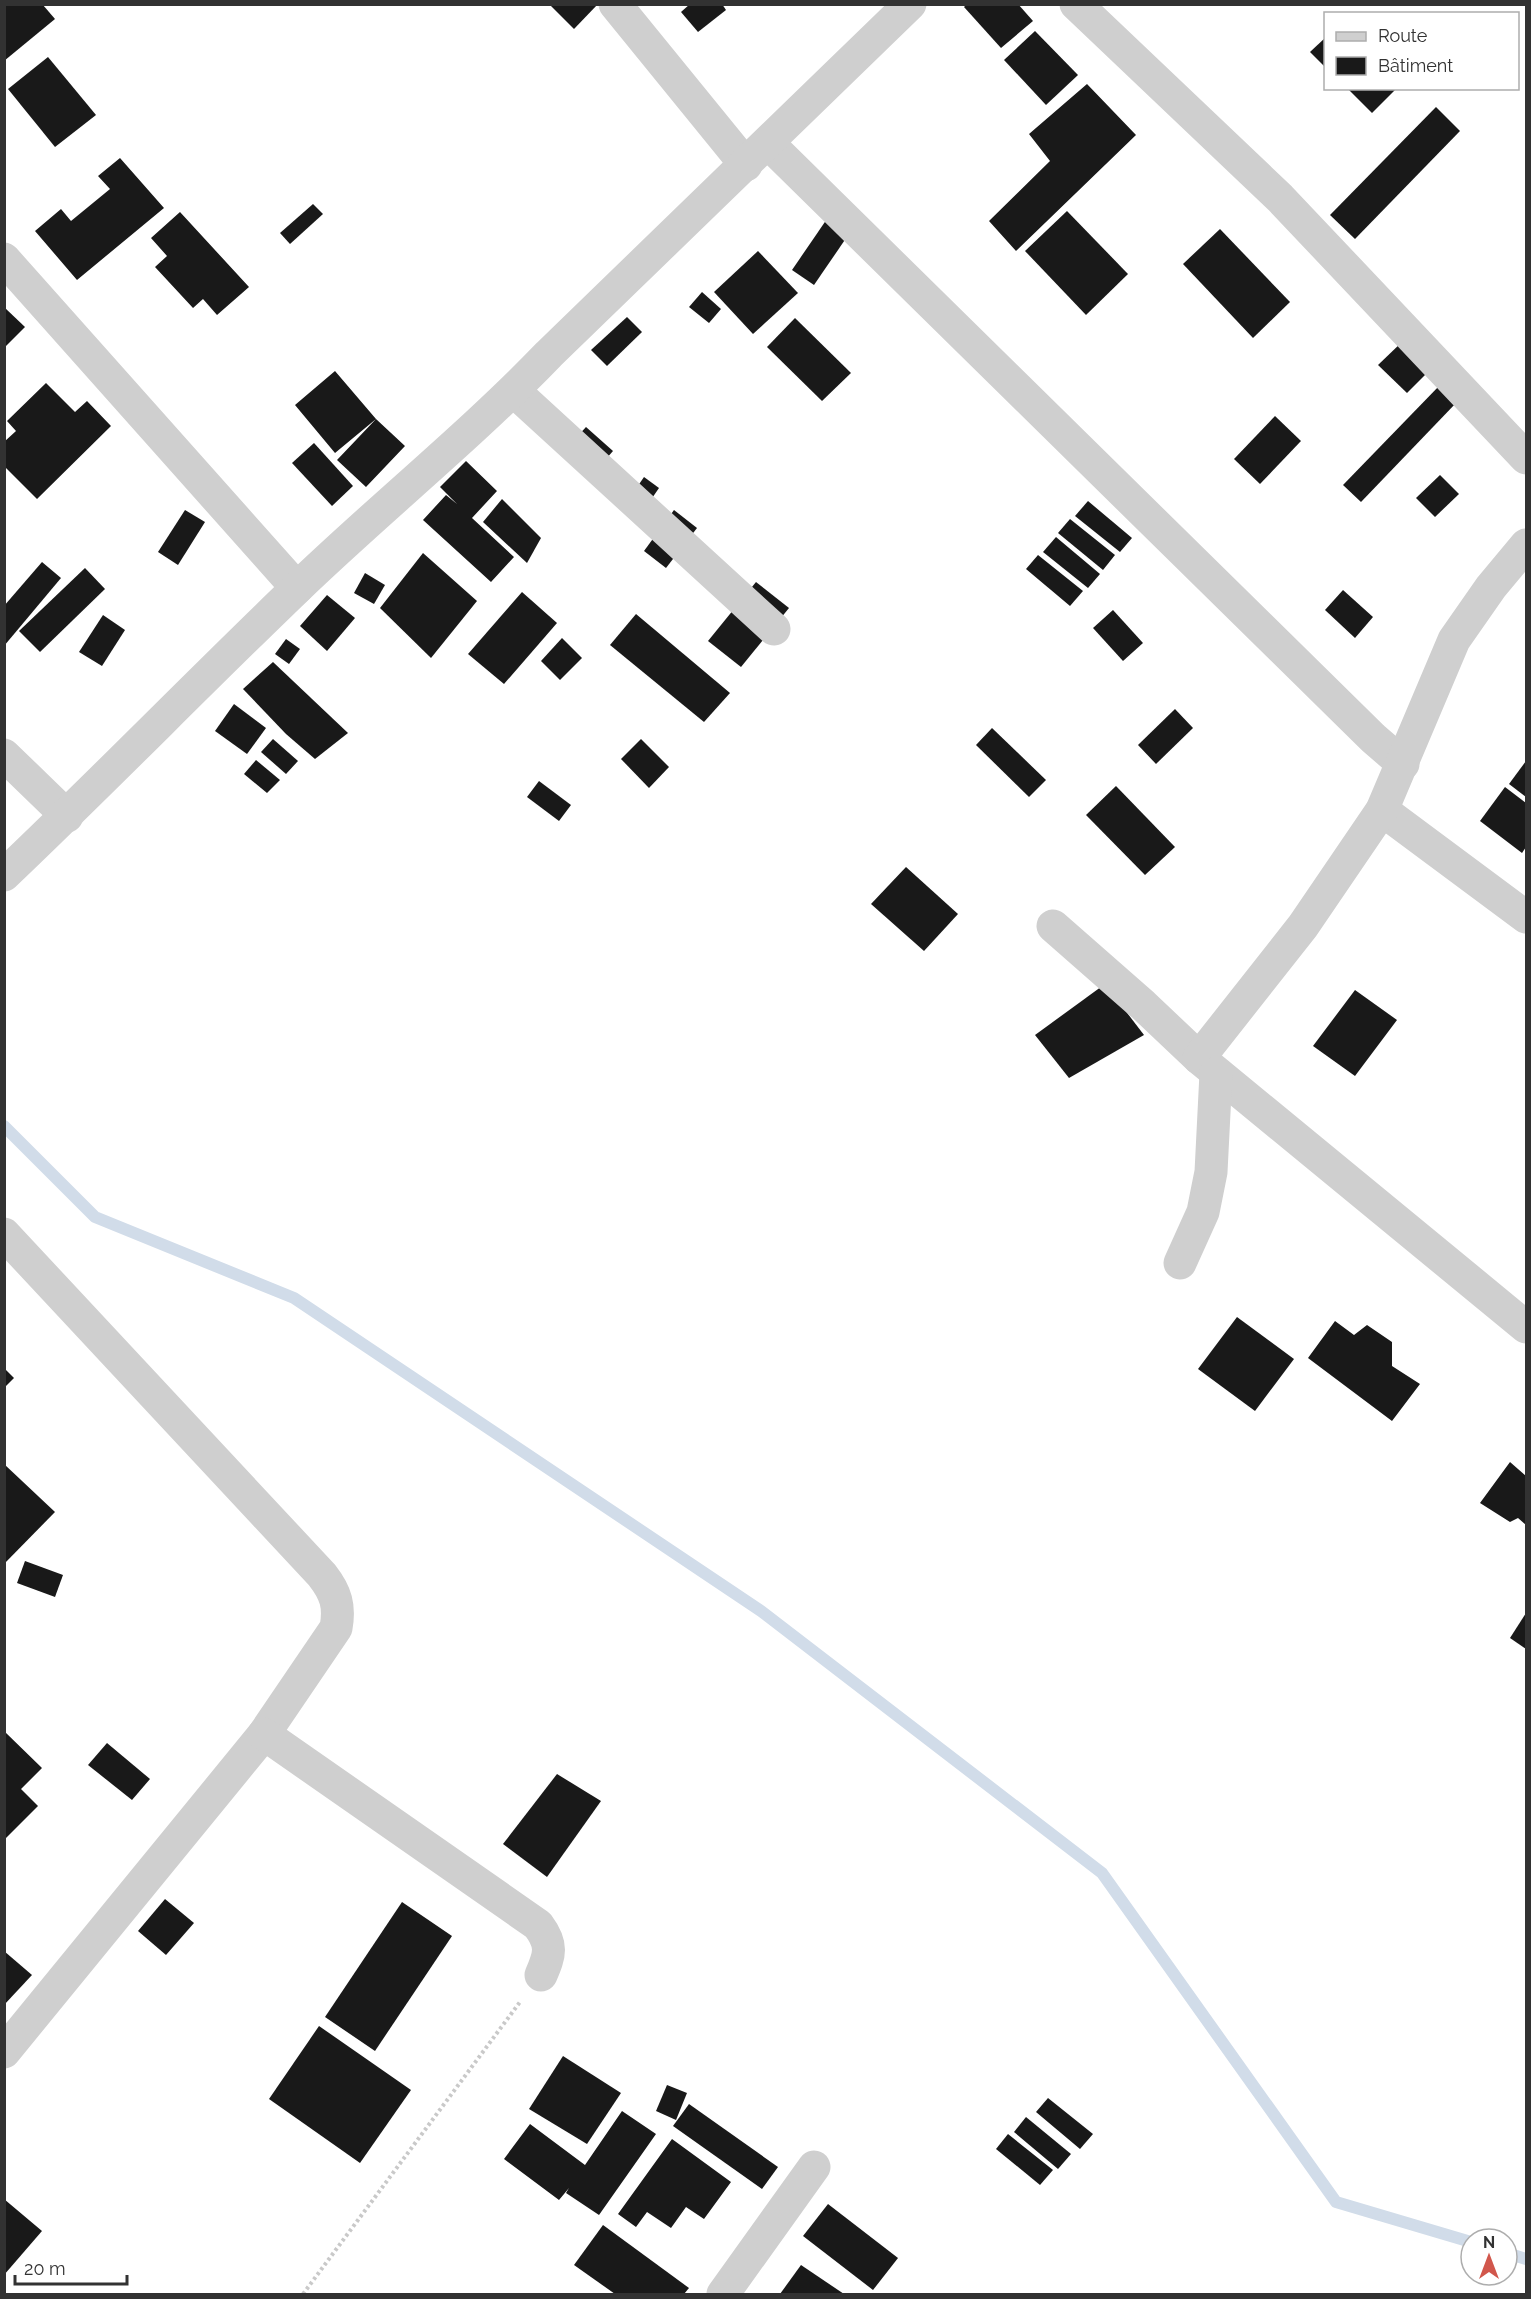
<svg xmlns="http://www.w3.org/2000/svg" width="1531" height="2299" viewBox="0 0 1531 2299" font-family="Raleway,sans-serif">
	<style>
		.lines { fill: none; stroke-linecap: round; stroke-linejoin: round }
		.stream { stroke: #d1dce9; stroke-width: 12 }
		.building { fill: #191919 }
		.path { stroke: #c9c9c9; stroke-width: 4; stroke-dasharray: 3 3; stroke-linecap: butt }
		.minor { stroke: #cfcfcf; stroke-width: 33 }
	</style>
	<rect width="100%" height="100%" fill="#fff"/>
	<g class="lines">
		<g class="stream">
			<polyline points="4,1126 95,1217 294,1298 761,1611 1102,1873 1336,2202 1471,2242"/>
			<polyline points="1507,2253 1526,2259"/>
		</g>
	</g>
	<g class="building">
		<polygon points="549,4 598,4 574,29"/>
		<polygon points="690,4 722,4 726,10 698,32 681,12"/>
		<polygon points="967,4 1018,4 1033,21 1001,48 964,7"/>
		<polygon points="4,5 43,5 55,19 4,61"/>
		<polygon points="1035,31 1078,75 1046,105 1004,60"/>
		<polygon points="1326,37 1326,68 1310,52"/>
		<polygon points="48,57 96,115 55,147 8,89"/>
		<polygon points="1087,84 1136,135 1016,251 989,221 1050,161 1029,134"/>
		<polygon points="1347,88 1397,88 1372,113"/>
		<polygon points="1436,107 1460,131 1355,239 1330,215"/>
		<polygon points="120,158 164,208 77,280 35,231 61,209 71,221 110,189 98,176"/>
		<polygon points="313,204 323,214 290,244 280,233"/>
		<polygon points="1067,211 1128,274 1086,315 1025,251"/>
		<polygon points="180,212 249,287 217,315 203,299 193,308 155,267 167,256 151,238"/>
		<polygon points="829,216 851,231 814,285 792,270"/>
		<polygon points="1220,229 1290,302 1253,338 1183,264"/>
		<polygon points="758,251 798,293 753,334 714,292"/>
		<polygon points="702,292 721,309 709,323 689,307"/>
		<polygon points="4,307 25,327 4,348"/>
		<polygon points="627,317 642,332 607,366 591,350"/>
		<polygon points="795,318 851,373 822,401 767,347"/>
		<polygon points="1403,341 1431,369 1407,393 1378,365"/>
		<polygon points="335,371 376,419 405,446 366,487 337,460 376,419 335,453 295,405"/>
		<polygon points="46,383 75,412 87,401 111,426 37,499 4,466 4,442 16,431 7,421"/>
		<polygon points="1440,385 1457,402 1361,502 1343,485"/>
		<polygon points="1275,416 1301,441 1260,484 1234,459"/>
		<polygon points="586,427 613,451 592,475 564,451"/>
		<polygon points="314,443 353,486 332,506 292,463"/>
		<polygon points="466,461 497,491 472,518 514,557 491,582 423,520 446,495 457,504 440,487"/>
		<polygon points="1440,475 1459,494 1435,517 1416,498"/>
		<polygon points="644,477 659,488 646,507 631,496"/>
		<polygon points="502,499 541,538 527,563 483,522"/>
		<polygon points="1088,501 1132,538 1120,552 1075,516"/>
		<polygon points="185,510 205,522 178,565 158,552"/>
		<polygon points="674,510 697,528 666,568 644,551"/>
		<polygon points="1070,519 1115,555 1103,570 1058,533"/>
		<polygon points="1056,537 1100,574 1088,588 1043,552"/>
		<polygon points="423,553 477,601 431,658 380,608"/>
		<polygon points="1038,555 1083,591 1070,606 1026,569"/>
		<polygon points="42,562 61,578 4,646 4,606"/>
		<polygon points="85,568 105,589 40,652 19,631"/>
		<polygon points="365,573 385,585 374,604 354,593"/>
		<polygon points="756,582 789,608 741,667 708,641"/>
		<polygon points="1343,590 1373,617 1355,638 1325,610"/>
		<polygon points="522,592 557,623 504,684 468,654"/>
		<polygon points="327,595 355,618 327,651 300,626"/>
		<polygon points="1113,610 1143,643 1123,661 1093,628"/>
		<polygon points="636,614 730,693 704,722 610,645"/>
		<polygon points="103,615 125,630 102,666 79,652"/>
		<polygon points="562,638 582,658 560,680 541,661"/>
		<polygon points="286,639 300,649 289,664 275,654"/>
		<polygon points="273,662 348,733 315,759 286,734 243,689"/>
		<polygon points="234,704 266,728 247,754 215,731"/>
		<polygon points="1175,709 1193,728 1156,764 1138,745"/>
		<polygon points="992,728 1046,780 1029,797 976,745"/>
		<polygon points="273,739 298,761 286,774 261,752"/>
		<polygon points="641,739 669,767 649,788 621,759"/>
		<polygon points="256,760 280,780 267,793 244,774"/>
		<polygon points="1526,761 1526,797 1509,784"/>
		<polygon points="539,781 571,805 559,821 527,797"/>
		<polygon points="1116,786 1175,847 1145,875 1086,815"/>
		<polygon points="1505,787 1526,803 1526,847 1522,853 1480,821"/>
		<polygon points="906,867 958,914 924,951 871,904"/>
		<polygon points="1105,984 1144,1035 1069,1078 1035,1035"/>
		<polygon points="1355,990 1397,1020 1355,1076 1313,1046"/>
		<polygon points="1237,1317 1294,1359 1255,1411 1198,1369"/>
		<polygon points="1335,1321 1354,1335 1367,1325 1392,1342 1392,1366 1420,1384 1392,1421 1308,1358"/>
		<polygon points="4,1368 14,1378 4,1388"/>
		<polygon points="1510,1462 1526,1476 1526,1525 1518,1518 1510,1522 1480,1503"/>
		<polygon points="4,1464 55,1512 4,1564"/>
		<polygon points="25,1561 63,1575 55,1597 17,1583"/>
		<polygon points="1526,1613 1526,1649 1510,1638"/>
		<polygon points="4,1731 42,1768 21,1789 38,1806 4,1840"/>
		<polygon points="107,1743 150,1779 132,1800 88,1765"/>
		<polygon points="557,1774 601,1801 547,1877 503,1844"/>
		<polygon points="165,1899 194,1923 166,1955 138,1931"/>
		<polygon points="402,1902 452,1936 375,2051 325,2017"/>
		<polygon points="4,1951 32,1975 4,2005"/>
		<polygon points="319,2026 411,2090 360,2163 269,2099"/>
		<polygon points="563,2056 621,2093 587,2144 529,2109"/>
		<polygon points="667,2085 687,2093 676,2120 656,2111"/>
		<polygon points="1048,2098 1093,2134 1080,2149 1036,2112"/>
		<polygon points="689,2104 778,2167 762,2189 673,2126"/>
		<polygon points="622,2111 656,2134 599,2215 566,2193 569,2188 559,2200 504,2159 530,2124 585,2165"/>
		<polygon points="1026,2117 1071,2154 1058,2169 1014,2132"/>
		<polygon points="1008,2134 1053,2170 1040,2185 996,2149"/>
		<polygon points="672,2139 731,2182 704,2219 686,2207 671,2228 647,2212 636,2227 618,2214"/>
		<polygon points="4,2199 42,2231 4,2275"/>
		<polygon points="828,2204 898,2258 873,2290 803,2236"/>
		<polygon points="603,2225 689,2288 684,2294 615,2294 574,2265"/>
		<polygon points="801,2265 844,2294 780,2294"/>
	</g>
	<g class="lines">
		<polyline class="path" points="303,2294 520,2002"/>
		<g class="minor">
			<polyline points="615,4 746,165"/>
			<polyline points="1076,4 1280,198 1526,458"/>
			<polyline points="768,143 1373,738 1403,764"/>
			<polyline points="4,259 297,588"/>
			<polyline points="514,391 774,629"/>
			<polyline points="4,755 67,816"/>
			<polyline points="1382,810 1526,917"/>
			<path d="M 4,875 C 103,781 198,683 296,589 C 379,509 469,437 549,354 L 910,4"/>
			<polyline points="1053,926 1143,1005 1199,1058 1526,1327"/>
			<polyline points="1199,1058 1303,926 1382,810 1454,640 1491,587 1526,545"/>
			<path d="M 4,1234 L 322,1575 C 336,1593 340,1606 336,1628 L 264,1734 L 4,2052"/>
			<polyline points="1180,1263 1203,1212 1211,1172 1216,1073"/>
			<path d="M 264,1734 L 538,1925 C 553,1945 550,1954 541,1975"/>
			<polyline points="723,2294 814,2167"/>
		</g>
	</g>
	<rect width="1531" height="2299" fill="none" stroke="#323232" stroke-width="12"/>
	<rect x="1324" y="12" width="195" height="78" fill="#ffffff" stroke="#adadad" stroke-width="1.5"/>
	<rect x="1336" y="32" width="30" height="9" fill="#cfcfcf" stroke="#adadad" stroke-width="1.5"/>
	<text x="1378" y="42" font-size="18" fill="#323232">Route</text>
	<rect x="1336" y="57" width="30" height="18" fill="#191919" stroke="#adadad" stroke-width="1.5"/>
	<text x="1378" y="72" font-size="18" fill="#323232">Bâtiment</text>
	<g transform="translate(1489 2257)"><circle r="28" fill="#ffffff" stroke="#adadad" stroke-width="1.5"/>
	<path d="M0-4.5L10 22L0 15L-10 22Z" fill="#d1574c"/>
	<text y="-9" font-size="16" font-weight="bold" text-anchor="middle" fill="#323232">N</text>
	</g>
	<path d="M15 2275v9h112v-9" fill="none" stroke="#323232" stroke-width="3"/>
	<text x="24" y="2275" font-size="18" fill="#323232" stroke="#ffffff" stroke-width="4.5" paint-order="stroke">20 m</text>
</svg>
